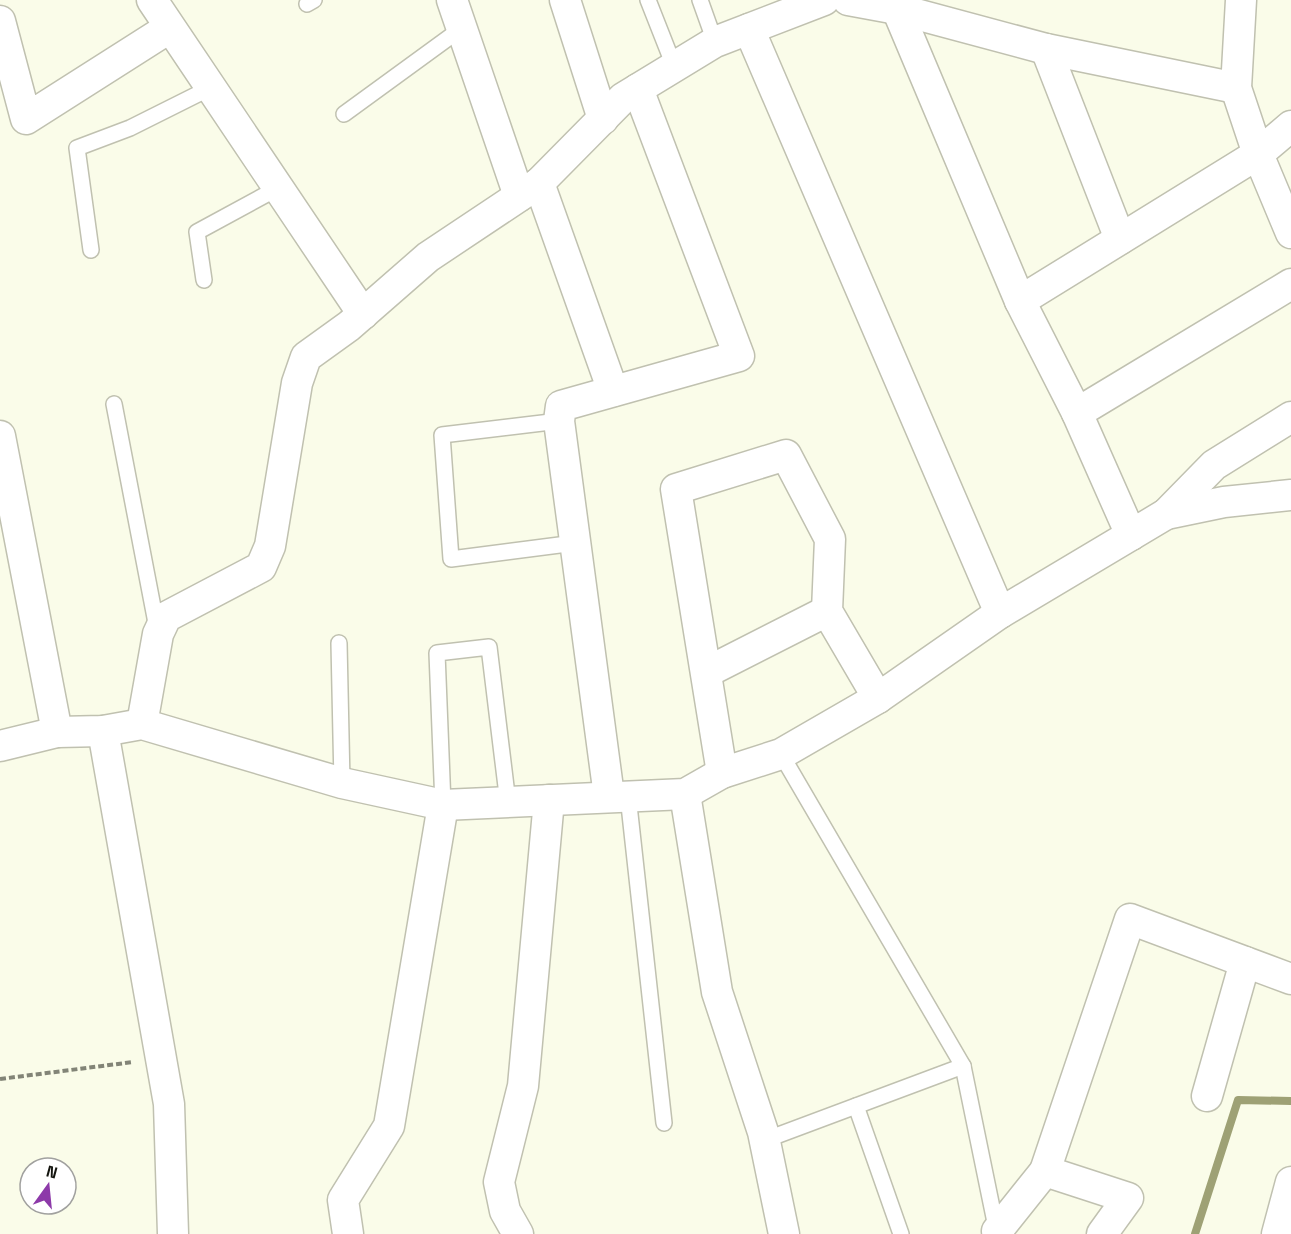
<svg xmlns="http://www.w3.org/2000/svg" width="1291" height="1234" viewBox="0 0 1291 1234" font-family="'Space Grotesk',sans-serif">
	<style>
		.lines { fill: none; stroke-linecap: round; stroke-linejoin: round }
		.stream { stroke: #9ea175; stroke-width: 8 }
		.service-casing { stroke: #c0c1b0; stroke-width: 18 }
		.minor-casing { stroke: #c0c1b0; stroke-width: 33 }
		.path { stroke: #828477; stroke-width: 4; stroke-dasharray: 6 3; stroke-linecap: butt }
		.service { stroke: #fff; stroke-width: 15 }
		.minor { stroke: #fff; stroke-width: 30 }
	</style>
	<rect width="100%" height="100%" fill="#fafce9"/>
	<g class="lines">
		<polyline class="stream" points="1195,1234 1238,1100 1291,1101"/>
		<g class="service-casing">
			<g id="service">
				<polyline points="648,0 674,66"/>
				<polyline points="700,0 715,42"/>
				<polyline points="307,4 314,0"/>
				<polyline points="344,114 462,28"/>
				<polyline points="91,250 77,148 130,128 210,88"/>
				<polyline points="204,280 197,232 278,188"/>
				<polyline points="114,404 157,628"/>
				<polyline points="559,421 442,435 451,559 575,543"/>
				<polyline points="339,643 342,783"/>
				<polyline points="781,754 963,1066 997,1232"/>
				<polyline points="628,796 664,1123"/>
				<polyline points="443,805 437,653 489,647 508,803"/>
				<polyline points="856,1106 901,1234"/>
				<polyline points="765,1140 963,1066"/>
			</g>
		</g>
		<g class="minor-casing">
			<g id="minor">
				<polyline points="152,0 363,314"/>
				<polyline points="452,0 519,196"/>
				<polyline points="565,0 603,119"/>
				<polyline points="848,0 897,9 1046,49 1236,88"/>
				<polyline points="898,0 897,9 1020,301 1077,413 1131,535"/>
				<polyline points="1241,0 1236,88 1258,154 1291,233"/>
				<polyline points="0,21 26,119 169,28"/>
				<polyline points="749,29 1000,613"/>
				<polyline points="1046,49 1120,239"/>
				<polyline points="539,183 613,391"/>
				<polyline points="1020,301 1258,154 1291,126"/>
				<polyline points="1077,413 1291,284"/>
				<polyline points="0,436 57,732"/>
				<polyline points="1166,514 1224,502 1291,495"/>
				<polyline points="707,672 827,611"/>
				<polyline points="142,724 158,634 166,617 261,567 270,546 297,383 306,357 349,326 428,257 539,183 623,98 715,42 824,0"/>
				<polyline points="103,731 169,1104 173,1234"/>
				<polyline points="0,746 57,732 103,731 142,724 342,783 443,805 685,794 722,773 781,754 878,698 1000,613 1166,514 1214,465 1291,417"/>
				<polyline points="722,773 676,489 786,455 830,539 827,611 878,698"/>
				<polyline points="685,794 717,992 763,1132 784,1234"/>
				<polyline points="609,796 559,421 561,406 739,356 638,89"/>
				<polyline points="1207,1096 1245,962"/>
				<polyline points="1045,1171 1130,919 1291,979"/>
				<polyline points="997,1231 1045,1171 1128,1198 1102,1234"/>
				<polyline points="348,1234 343,1200 389,1126 443,805"/>
				<polyline points="518,1234 505,1211 499,1182 523,1086 549,800"/>
				<polyline points="1277,1234 1291,1182"/>
			</g>
		</g>
		<polyline class="path" points="0,1079 133,1062"/>
		<use href="#service" class="service"/>
		<use href="#minor" class="minor"/>
	</g>
	<g transform="translate(48 1186) rotate(15)"><circle r="28" fill="#ffffff" stroke="#a1a19f" stroke-width="1.5"/>
	<path d="M0-4.5L10 22L0 15L-10 22Z" fill="#8d3aa9"/>
	<text y="-9" font-size="16" font-weight="bold" text-anchor="middle" fill="#14150f">N</text>
	</g>
</svg>
